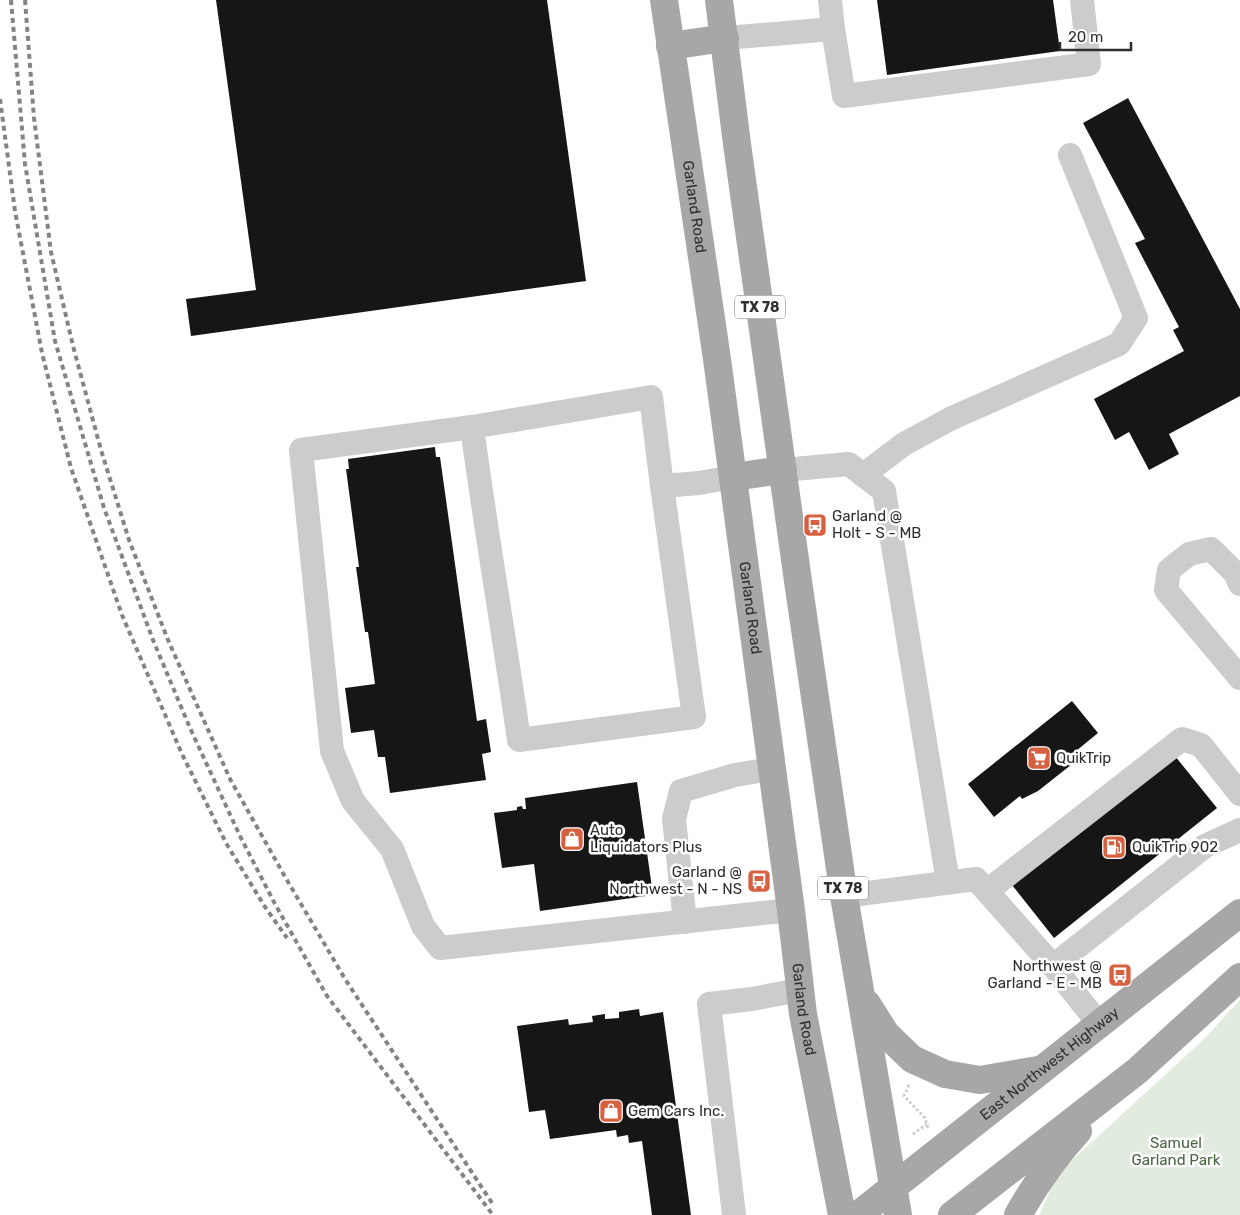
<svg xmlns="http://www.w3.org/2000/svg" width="1240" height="1215" viewBox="0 0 1240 1215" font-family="Rubik,sans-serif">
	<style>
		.green { fill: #e1ebde }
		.building { fill: #161616 }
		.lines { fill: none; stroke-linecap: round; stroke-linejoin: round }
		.path { stroke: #ccc; stroke-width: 3; stroke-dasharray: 2.5 2.5; stroke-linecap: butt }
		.minor { stroke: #ccc; stroke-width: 24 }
		.major { stroke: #a7a7a7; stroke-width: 28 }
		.rail { stroke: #848484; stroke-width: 4; stroke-dasharray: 5 4; stroke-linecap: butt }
		.labels { text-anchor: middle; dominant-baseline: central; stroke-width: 5; stroke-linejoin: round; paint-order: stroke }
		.shield { fill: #fff; stroke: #6d6d6d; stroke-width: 1 }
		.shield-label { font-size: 14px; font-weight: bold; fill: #2f2f2f }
		.street-label { font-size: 15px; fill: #2f2f2f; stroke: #fff }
		.poi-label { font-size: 15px; fill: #2f2f2f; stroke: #fff; text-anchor: start }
		.park-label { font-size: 15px; fill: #476740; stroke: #fff }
	</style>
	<rect width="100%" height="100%" fill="#fff"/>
	<polygon class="green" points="1240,1000 1240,1215 1039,1215 1058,1173 1202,1041"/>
	<g class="building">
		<polygon points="216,0 547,0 586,281 191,336 186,299 256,290"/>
		<polygon points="877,0 1053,0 1060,51 887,75"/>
		<polygon points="1128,98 1240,309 1240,396 1169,434 1179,454 1149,470 1129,432 1115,440 1094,399 1184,351 1173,330 1179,327 1135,243 1145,239 1083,123"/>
		<polygon points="435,447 436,457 440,457 477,721 486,719 491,752 482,754 486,780 390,793 385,757 378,757 374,730 351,733 345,688 375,684 368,632 365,632 356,567 359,567 346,469 349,469 348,459"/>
		<polygon points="1072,701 1098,733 1076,751 1079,755 1076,761 1038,791 1022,799 1020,796 994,817 968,784"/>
		<polygon points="1175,756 1217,808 1054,938 1012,885"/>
		<polygon points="637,782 653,895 540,911 534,864 502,868 494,813 517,810 517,807 522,806 523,809 526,809 525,798"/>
		<polygon points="639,1009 640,1016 663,1012 691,1215 652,1215 642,1141 629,1143 628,1135 617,1137 616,1130 550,1139 545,1110 529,1112 517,1026 568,1019 569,1025 593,1022 592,1016 605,1014 605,1019 619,1018 619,1012"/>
	</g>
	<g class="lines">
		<g class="path">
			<polyline points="909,1085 904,1096 925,1118 928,1128"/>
			<polyline points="913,1134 927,1124"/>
		</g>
		<g class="minor">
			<polyline points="830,0 833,29 844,96 1089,64 1082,0"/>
			<polyline points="725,38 833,29"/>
			<polyline points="472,427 301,450 332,751 353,801 392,849 423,926 440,948 791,910"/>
			<polyline points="783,470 849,464 884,491 948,882"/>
			<polyline points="863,475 904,444 952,418 1119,344 1136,318 1070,155"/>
			<path d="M 662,486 L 651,397 L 472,427 C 486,532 504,635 519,740 L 694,717 L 662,486 L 699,483 L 733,477"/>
			<polyline points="1240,584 1235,573 1211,549 1189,554 1169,570 1166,590 1240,678"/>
			<polyline points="987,891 1182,739 1201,745 1240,794"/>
			<polyline points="844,896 976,879 1053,966"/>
			<polyline points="685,922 674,819 681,791 735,775 771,769"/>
			<polyline points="1099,1024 1053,966 1205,846 1240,830"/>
			<polyline points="734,1215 709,1004 752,999 799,990"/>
		</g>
		<g class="major">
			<path id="s1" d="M 664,0 L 717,359 L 791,910 L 803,1014 L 842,1215"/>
			<polyline points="719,0 737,144 799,588 844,896 898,1215"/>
			<polyline points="670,46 725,38"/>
			<polyline points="733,477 783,470"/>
			<polyline points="867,1004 886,1034 912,1059 945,1074 980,1080 1038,1070"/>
			<path id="s2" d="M 858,1215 L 1240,913"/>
			<polyline points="952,1215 1137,1071 1240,977"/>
			<path d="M 1018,1215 C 1035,1185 1055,1156 1078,1131"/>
		</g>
		<g class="rail">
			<polyline points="11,0 25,164 55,341 104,508 153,640 190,728 240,836 275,904 327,996 493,1215"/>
			<polyline points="25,0 34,118 51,252 73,346 101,450 129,540 168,640 230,779 284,875 345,979 492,1203"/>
			<polyline points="0,99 15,211 42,353 71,468 122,615 182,754 226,843 265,907 287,938"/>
		</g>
	</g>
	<defs>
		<g id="bus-square" transform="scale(1.25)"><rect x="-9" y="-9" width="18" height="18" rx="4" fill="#d66141" stroke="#fff"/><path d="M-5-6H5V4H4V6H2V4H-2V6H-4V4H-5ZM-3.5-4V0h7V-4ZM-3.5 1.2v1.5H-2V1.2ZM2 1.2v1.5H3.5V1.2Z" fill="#fff"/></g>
		<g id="supermarket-square" transform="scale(1.25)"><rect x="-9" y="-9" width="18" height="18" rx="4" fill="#d66141" stroke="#fff"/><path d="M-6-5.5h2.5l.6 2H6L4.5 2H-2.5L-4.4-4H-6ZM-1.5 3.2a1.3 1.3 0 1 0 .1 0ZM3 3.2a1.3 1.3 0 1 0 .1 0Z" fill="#fff"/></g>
		<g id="shop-square" transform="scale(1.25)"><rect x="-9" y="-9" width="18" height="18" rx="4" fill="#d66141" stroke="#fff"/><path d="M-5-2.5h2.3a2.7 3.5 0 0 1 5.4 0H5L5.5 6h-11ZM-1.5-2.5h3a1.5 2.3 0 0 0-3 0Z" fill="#fff"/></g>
		<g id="fuel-square" transform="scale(1.25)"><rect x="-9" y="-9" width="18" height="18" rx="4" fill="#d66141" stroke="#fff"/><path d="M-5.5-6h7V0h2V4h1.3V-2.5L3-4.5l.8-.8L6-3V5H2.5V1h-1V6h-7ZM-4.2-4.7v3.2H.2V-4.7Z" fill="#fff"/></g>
	</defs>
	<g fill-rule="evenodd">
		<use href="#bus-square" x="815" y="525"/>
		<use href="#supermarket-square" x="1039" y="758"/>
		<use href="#shop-square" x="572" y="839"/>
		<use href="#fuel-square" x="1114" y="847"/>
		<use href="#bus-square" x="759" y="881"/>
		<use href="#bus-square" x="1120" y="975"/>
		<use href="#shop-square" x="611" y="1111"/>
	</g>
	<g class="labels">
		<g class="shield">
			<rect x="735" y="295.5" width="50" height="23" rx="4"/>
			<rect x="818" y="876.5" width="50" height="23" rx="4"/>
		</g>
		<g class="shield-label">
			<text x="760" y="307">TX 78</text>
			<text x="843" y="888">TX 78</text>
		</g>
		<g class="street-label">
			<text stroke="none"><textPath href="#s1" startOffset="209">Garland Road</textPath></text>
			<text stroke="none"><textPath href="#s1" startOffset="614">Garland Road</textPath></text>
			<text stroke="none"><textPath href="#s1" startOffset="1019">Garland Road</textPath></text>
			<text stroke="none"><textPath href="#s2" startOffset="244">East Northwest Highway</textPath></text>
		</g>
		<g class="poi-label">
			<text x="832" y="516">Garland @<tspan x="832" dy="17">Holt - S - MB</tspan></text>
			<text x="1056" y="758">QuikTrip</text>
			<text x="590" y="830">Auto<tspan x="590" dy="17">Liquidators Plus</tspan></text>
			<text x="1132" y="847">QuikTrip 902</text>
			<text x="742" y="872" text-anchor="end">Garland @<tspan x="742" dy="17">Northwest - N - NS</tspan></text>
			<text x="1102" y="966" text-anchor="end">Northwest @<tspan x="1102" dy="17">Garland - E - MB</tspan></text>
			<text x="628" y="1111">Gem Cars Inc.</text>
		</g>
		<g class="park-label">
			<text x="1176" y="1143">Samuel<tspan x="1176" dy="17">Garland Park</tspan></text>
		</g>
	</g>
	<path d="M1060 42v8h71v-8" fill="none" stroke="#2f2f2f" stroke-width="2.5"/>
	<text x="1068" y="42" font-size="15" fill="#2f2f2f" stroke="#ffffff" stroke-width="4" paint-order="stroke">20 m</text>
</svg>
